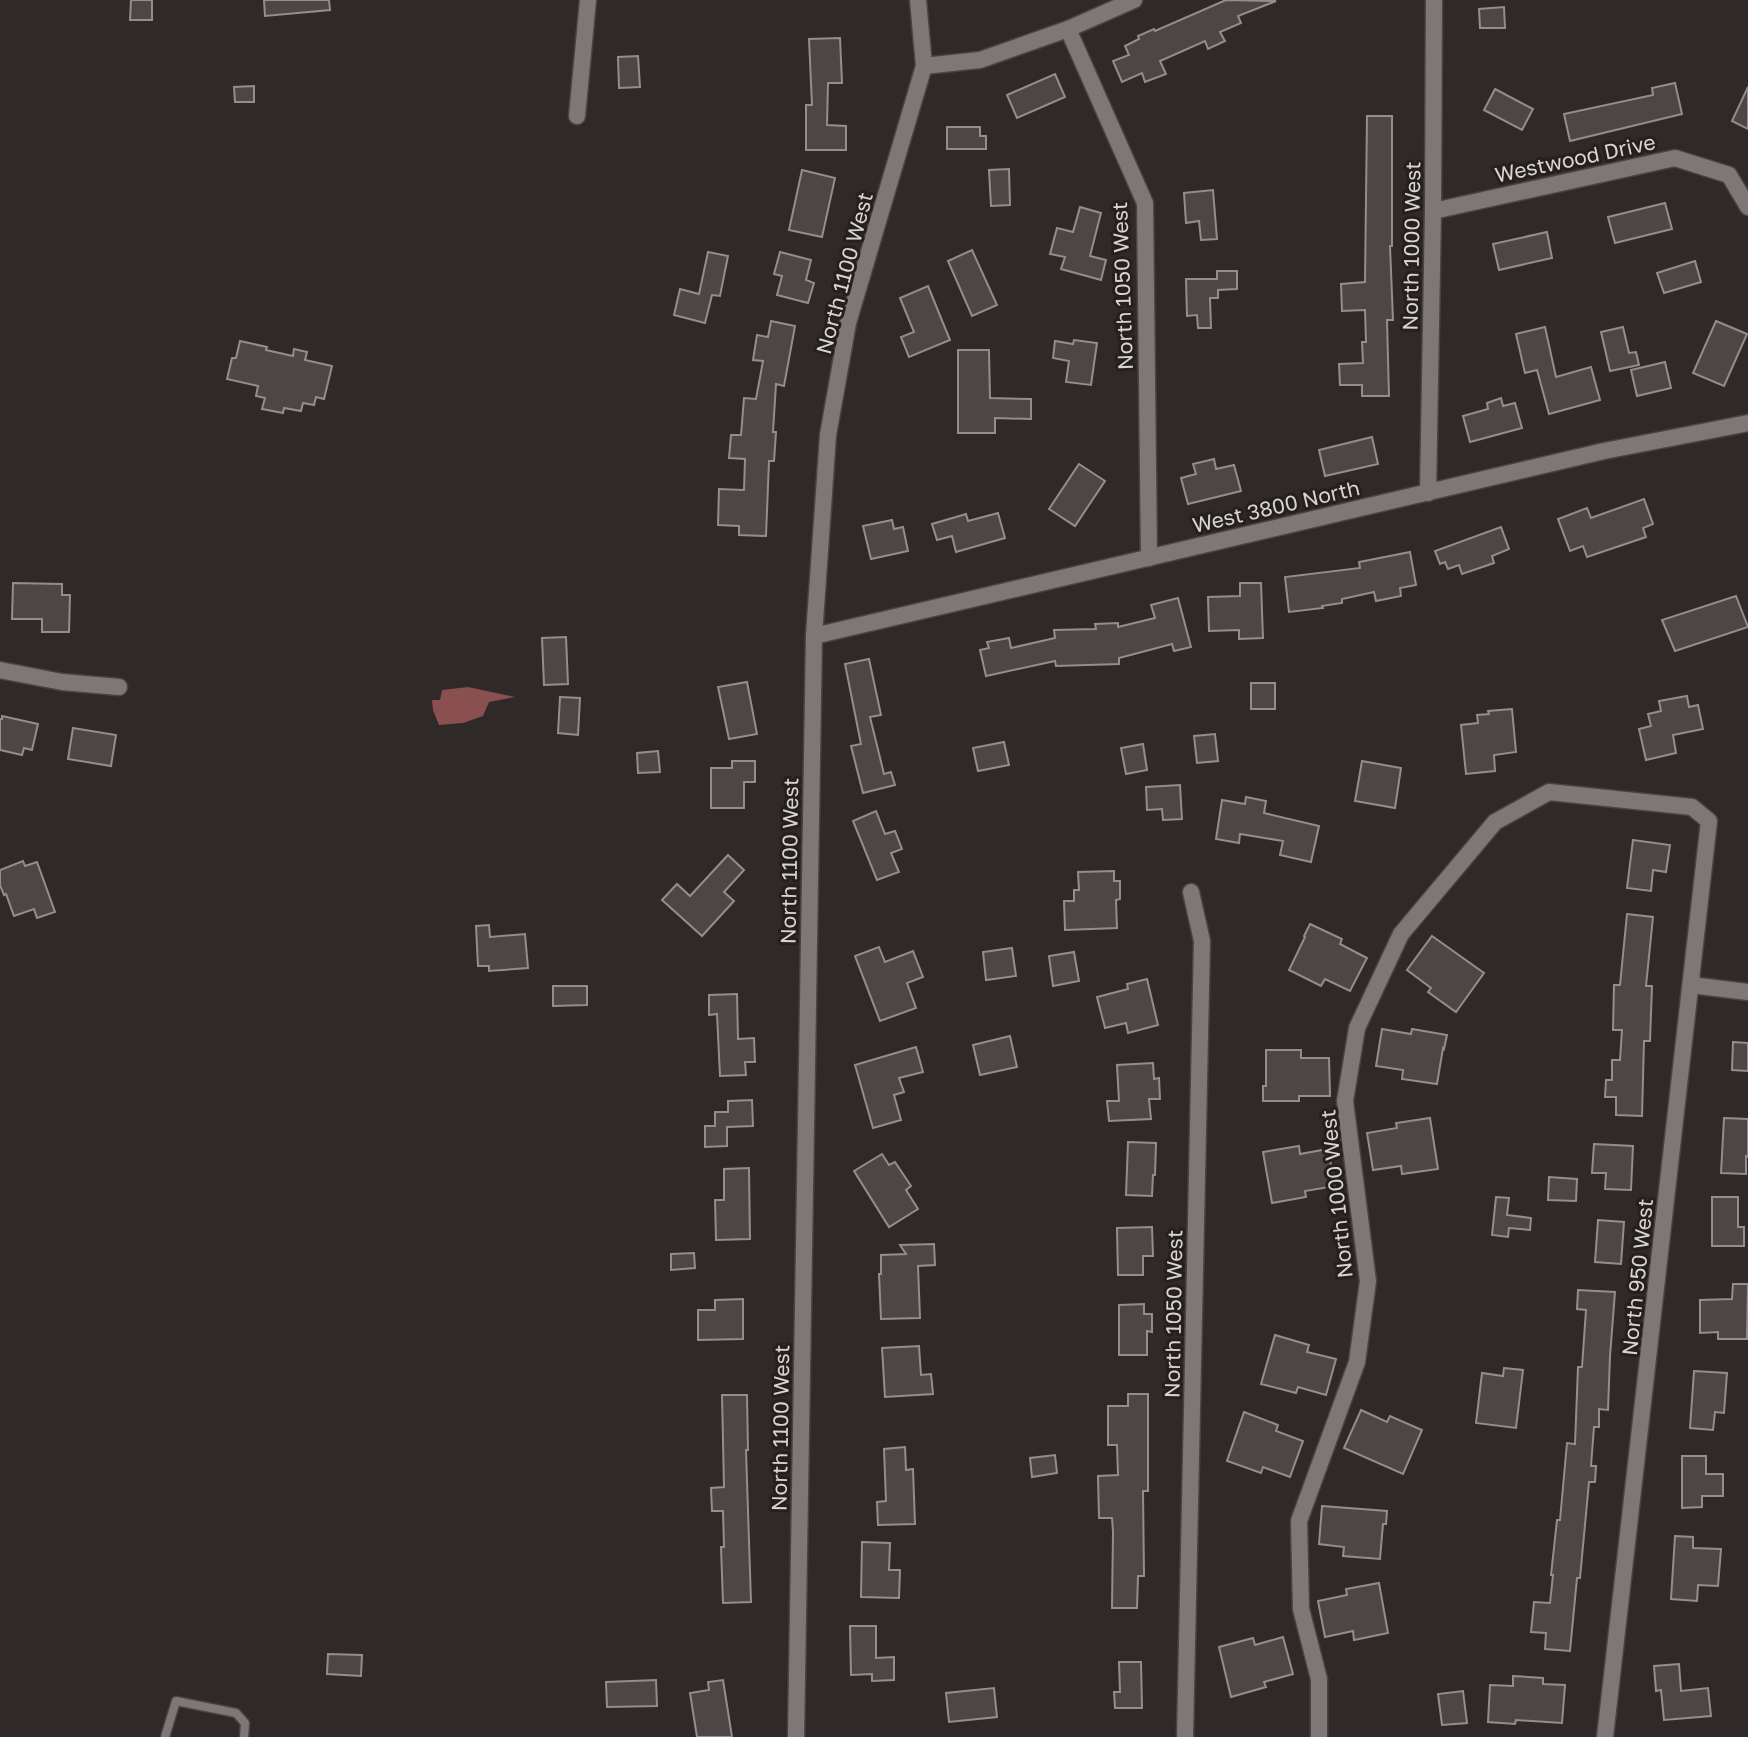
<svg xmlns="http://www.w3.org/2000/svg" width="1748" height="1737" viewBox="0 0 1748 1737" font-family="'Golos Text',sans-serif">
	<style>
		.water { fill: #89504f }
		.building { fill: #4d4646; stroke: #958d8d; stroke-width: 2 }
		.lines { fill: none; stroke-linecap: round; stroke-linejoin: round }
		.lane-casing { stroke: #494444; stroke-width: 11 }
		.street-casing { stroke: #494444; stroke-width: 19 }
		.lane { stroke: #7f7777; stroke-width: 8 }
		.street { stroke: #7f7777; stroke-width: 16 }
		.labels { text-anchor: middle; dominant-baseline: central; stroke-width: 6; stroke-linejoin: round; paint-order: stroke }
		.street-label { font-size: 21px; fill: #d8d4d4; stroke: #251f1f }
	</style>
	<rect width="100%" height="100%" fill="#2f2929"/>
	<polygon class="water" points="468,687 515,697 489,702 483,716 463,723 439,725 433,710 432,700 440,700 442,690"/>
	<g class="building">
		<polygon points="131,0 152,0 152,20 130,20"/>
		<polygon points="264,0 329,0 330,10 265,16"/>
		<polygon points="1226,0 1276,1 1238,16 1241,23 1220,32 1225,41 1208,49 1205,41 1160,61 1166,74 1145,82 1142,73 1122,82 1113,61 1129,55 1125,46 1139,39 1138,36 1154,29 1155,31"/>
		<polygon points="1504,7 1505,28 1480,28 1479,9"/>
		<polygon points="840,38 842,83 828,83 827,125 846,126 846,150 806,150 806,105 812,105 809,39"/>
		<polygon points="638,56 640,87 619,88 618,57"/>
		<polygon points="1055,74 1065,97 1017,118 1007,95"/>
		<polygon points="1675,83 1682,114 1570,141 1564,114 1653,95 1652,88"/>
		<polygon points="254,86 254,102 235,102 234,87"/>
		<polygon points="1748,87 1748,129 1732,121"/>
		<polygon points="1495,89 1533,109 1522,130 1484,110"/>
		<polygon points="1367,116 1392,116 1392,246 1390,246 1393,320 1387,320 1389,396 1362,396 1362,385 1340,385 1339,364 1363,363 1362,342 1366,342 1365,310 1342,311 1341,284 1365,282"/>
		<polygon points="947,127 980,127 980,136 986,136 986,149 947,149"/>
		<polygon points="1009,169 1010,205 991,206 989,170"/>
		<polygon points="802,170 835,178 822,237 789,230"/>
		<polygon points="1213,190 1217,239 1201,240 1199,221 1186,223 1184,193"/>
		<polygon points="1665,203 1672,229 1615,243 1608,217"/>
		<polygon points="1080,207 1101,213 1090,256 1106,260 1101,280 1061,269 1065,257 1050,254 1057,228 1073,232"/>
		<polygon points="1547,232 1552,258 1499,270 1493,244"/>
		<polygon points="972,250 997,305 972,316 948,261"/>
		<polygon points="708,252 728,256 720,296 712,295 705,323 674,315 680,289 699,294"/>
		<polygon points="780,252 811,260 806,280 814,283 808,303 777,295 782,276 774,274"/>
		<polygon points="1695,261 1701,282 1664,293 1657,273"/>
		<polygon points="1217,271 1237,271 1237,289 1218,290 1218,298 1210,298 1211,328 1198,328 1197,315 1187,316 1186,279 1217,279"/>
		<polygon points="928,286 950,340 909,357 901,337 914,332 900,298"/>
		<polygon points="771,321 795,326 784,386 776,384 773,432 776,432 774,461 769,461 766,536 739,535 739,526 718,525 719,489 744,490 745,459 729,458 731,435 741,435 744,398 756,399 763,361 753,360 757,335 768,337"/>
		<polygon points="1716,321 1747,334 1724,386 1693,373"/>
		<polygon points="1545,327 1556,377 1591,367 1600,400 1549,414 1537,370 1525,373 1516,334"/>
		<polygon points="1623,327 1629,353 1636,352 1639,365 1610,371 1601,332"/>
		<polygon points="1074,340 1097,343 1091,385 1066,382 1069,361 1053,358 1055,341 1073,344"/>
		<polygon points="240,341 267,347 266,350 293,356 294,349 307,352 305,360 332,366 324,399 316,397 314,405 303,403 301,411 284,408 283,413 262,409 265,398 256,396 258,386 227,379 232,358 236,358"/>
		<polygon points="958,350 989,350 990,398 1031,399 1031,419 995,418 995,433 958,433"/>
		<polygon points="1665,362 1671,388 1637,396 1631,370"/>
		<polygon points="1501,398 1503,406 1515,403 1522,428 1470,442 1463,416 1488,409 1487,403"/>
		<polygon points="1372,437 1378,464 1325,476 1319,450"/>
		<polygon points="1214,459 1216,469 1234,465 1241,491 1188,504 1181,478 1196,474 1193,464"/>
		<polygon points="1079,464 1105,481 1075,526 1049,509"/>
		<polygon points="1644,499 1653,524 1643,528 1646,537 1587,557 1583,546 1570,551 1558,519 1587,508 1591,518"/>
		<polygon points="998,513 1005,538 956,552 952,536 937,540 932,524 966,514 968,521"/>
		<polygon points="892,520 894,529 903,527 908,551 871,559 863,526"/>
		<polygon points="1501,527 1509,549 1492,556 1494,563 1462,574 1459,565 1448,569 1445,562 1440,564 1435,551"/>
		<polygon points="1410,552 1416,585 1400,588 1401,596 1376,601 1374,592 1342,599 1342,603 1322,606 1323,608 1289,612 1285,577 1360,568 1359,562"/>
		<polygon points="13,583 62,584 62,595 70,595 69,632 42,632 42,619 12,619"/>
		<polygon points="1240,583 1261,583 1263,638 1239,639 1239,630 1209,631 1208,597 1240,596"/>
		<polygon points="1736,596 1748,627 1675,651 1662,620"/>
		<polygon points="1178,598 1191,647 1174,651 1172,644 1119,658 1119,664 1056,666 1055,661 986,676 980,650 989,648 987,642 1009,638 1011,648 1055,638 1054,630 1096,629 1095,624 1118,623 1118,627 1155,618 1151,605"/>
		<polygon points="566,637 568,684 544,685 542,638"/>
		<polygon points="869,659 881,715 870,717 884,774 891,772 895,785 863,793 851,746 861,744 845,664"/>
		<polygon points="747,682 757,734 729,739 718,687"/>
		<rect x="1251" y="683" width="24" height="26"/>
		<polygon points="1687,696 1689,707 1698,705 1703,729 1673,735 1676,753 1646,760 1639,729 1651,726 1648,714 1661,711 1659,701"/>
		<polygon points="560,697 580,698 578,735 558,733"/>
		<polygon points="1512,709 1516,752 1494,755 1495,771 1466,774 1461,725 1478,723 1477,715 1489,714 1488,711"/>
		<polygon points="2,716 38,724 32,750 24,748 22,755 0,750 0,719 2,719"/>
		<polygon points="73,728 116,735 111,766 68,759"/>
		<polygon points="1215,734 1218,761 1197,763 1194,736"/>
		<polygon points="1004,742 1009,765 978,771 973,748"/>
		<polygon points="1143,744 1147,770 1126,774 1121,748"/>
		<polygon points="658,751 660,772 638,773 637,753"/>
		<polygon points="732,761 755,761 755,782 744,782 744,808 711,808 711,768 732,768"/>
		<polygon points="1362,761 1401,768 1395,808 1355,801"/>
		<polygon points="1180,785 1182,819 1163,820 1162,809 1147,810 1146,787"/>
		<polygon points="1246,797 1266,801 1264,813 1319,826 1311,862 1280,855 1283,841 1240,834 1239,843 1216,839 1222,800 1245,804"/>
		<polygon points="876,811 885,834 895,831 902,849 891,853 899,872 877,880 853,821"/>
		<polygon points="1633,840 1670,845 1666,872 1653,870 1651,891 1627,888"/>
		<polygon points="728,855 744,870 724,892 734,901 702,936 662,900 677,884 690,896"/>
		<polygon points="23,861 25,866 37,862 55,912 37,918 34,909 14,916 6,894 4,895 0,885 0,870"/>
		<polygon points="1114,871 1114,881 1120,881 1120,899 1116,900 1117,928 1065,930 1064,901 1074,901 1074,890 1079,890 1078,872"/>
		<polygon points="1627,914 1653,917 1646,986 1652,986 1650,1041 1644,1041 1642,1116 1616,1115 1616,1097 1605,1097 1606,1080 1612,1080 1612,1060 1620,1060 1622,1030 1613,1030 1614,985 1620,985"/>
		<polygon points="1310,924 1342,939 1340,944 1367,958 1350,991 1325,979 1321,986 1289,970 1305,937 1304,936"/>
		<polygon points="489,925 490,937 525,934 528,968 489,971 489,966 478,966 476,926"/>
		<polygon points="1432,936 1484,973 1456,1012 1428,992 1431,988 1407,970"/>
		<polygon points="879,947 885,962 913,951 923,977 907,983 916,1008 880,1021 855,956"/>
		<polygon points="1012,948 1016,976 986,980 983,952"/>
		<polygon points="1074,952 1079,981 1053,986 1049,956"/>
		<polygon points="1147,979 1158,1025 1128,1033 1126,1023 1105,1028 1097,997 1128,989 1127,984"/>
		<polygon points="553,986 587,986 587,1005 553,1006"/>
		<polygon points="737,994 738,1039 754,1038 755,1062 745,1062 746,1075 720,1076 717,1014 709,1015 709,995"/>
		<polygon points="1382,1029 1411,1034 1412,1029 1447,1035 1444,1049 1443,1048 1437,1084 1402,1079 1403,1070 1376,1066"/>
		<polygon points="1010,1036 1017,1067 980,1075 973,1045"/>
		<polygon points="1733,1042 1748,1043 1748,1071 1732,1070"/>
		<polygon points="916,1047 923,1072 899,1078 904,1092 894,1095 901,1120 873,1128 855,1065"/>
		<polygon points="1266,1050 1301,1050 1301,1058 1329,1058 1330,1096 1299,1096 1299,1101 1263,1101 1263,1086 1266,1086"/>
		<polygon points="1153,1063 1154,1079 1159,1078 1160,1099 1149,1099 1151,1119 1109,1121 1107,1101 1119,1101 1117,1065"/>
		<polygon points="752,1100 753,1126 727,1127 727,1146 705,1147 705,1126 715,1126 715,1112 728,1112 728,1101"/>
		<polygon points="1430,1118 1438,1169 1402,1174 1401,1166 1373,1170 1367,1133 1397,1128 1396,1123"/>
		<polygon points="1724,1118 1748,1119 1748,1157 1746,1156 1746,1174 1721,1173"/>
		<polygon points="1128,1142 1156,1143 1155,1175 1153,1175 1152,1196 1126,1195"/>
		<polygon points="1594,1144 1633,1146 1631,1190 1605,1189 1606,1173 1592,1173"/>
		<polygon points="1299,1146 1300,1154 1328,1149 1335,1186 1305,1191 1306,1197 1272,1203 1263,1152"/>
		<polygon points="882,1154 889,1165 895,1162 911,1186 906,1190 918,1209 889,1227 854,1171"/>
		<polygon points="749,1168 750,1239 716,1240 715,1200 724,1200 724,1169"/>
		<polygon points="1549,1177 1577,1179 1576,1201 1548,1200"/>
		<polygon points="1496,1197 1509,1198 1507,1215 1531,1218 1530,1230 1509,1228 1508,1237 1492,1235"/>
		<polygon points="1712,1197 1738,1197 1738,1227 1744,1227 1744,1246 1712,1246"/>
		<polygon points="1598,1220 1624,1222 1621,1264 1595,1262"/>
		<polygon points="1152,1227 1153,1256 1143,1256 1143,1275 1118,1275 1117,1228"/>
		<polygon points="934,1244 935,1265 918,1266 920,1318 881,1319 879,1274 881,1274 881,1255 906,1254 900,1245"/>
		<polygon points="694,1253 695,1268 671,1270 671,1254"/>
		<polygon points="1733,1284 1748,1284 1747,1339 1718,1339 1718,1332 1700,1333 1700,1300 1732,1299"/>
		<polygon points="1578,1290 1615,1292 1610,1356 1608,1410 1599,1409 1599,1427 1594,1427 1591,1466 1596,1466 1595,1482 1589,1482 1580,1578 1577,1578 1570,1651 1545,1649 1546,1633 1531,1632 1534,1602 1550,1603 1553,1575 1551,1575 1557,1520 1560,1520 1567,1443 1575,1444 1578,1367 1582,1367 1586,1310 1577,1309"/>
		<polygon points="743,1299 743,1339 698,1340 698,1310 715,1310 715,1300"/>
		<polygon points="1144,1304 1144,1314 1152,1314 1152,1332 1147,1331 1147,1355 1119,1355 1119,1305"/>
		<polygon points="1275,1335 1309,1345 1307,1352 1336,1359 1326,1395 1298,1387 1296,1393 1261,1384"/>
		<polygon points="919,1346 921,1375 931,1374 933,1394 885,1397 882,1348"/>
		<polygon points="1504,1368 1523,1370 1516,1428 1476,1423 1482,1373 1503,1376"/>
		<polygon points="1694,1371 1727,1373 1724,1413 1715,1412 1713,1430 1690,1428"/>
		<polygon points="1128,1394 1148,1394 1148,1491 1143,1491 1144,1576 1138,1576 1137,1608 1112,1608 1113,1532 1112,1518 1099,1518 1098,1476 1118,1475 1117,1445 1108,1445 1108,1406 1128,1406"/>
		<polygon points="722,1395 747,1395 748,1450 746,1450 751,1602 723,1603 721,1547 724,1547 723,1511 712,1511 711,1488 724,1487"/>
		<polygon points="1361,1410 1387,1422 1390,1416 1422,1430 1403,1474 1344,1448"/>
		<polygon points="1244,1412 1278,1425 1276,1431 1303,1441 1290,1477 1263,1467 1261,1473 1227,1461"/>
		<polygon points="905,1447 906,1470 913,1469 915,1524 878,1525 877,1502 886,1501 884,1449"/>
		<polygon points="1055,1455 1057,1473 1032,1477 1030,1458"/>
		<polygon points="1682,1456 1706,1456 1706,1474 1723,1474 1723,1496 1702,1496 1702,1507 1682,1508"/>
		<polygon points="1322,1506 1387,1511 1386,1524 1383,1524 1380,1559 1343,1556 1344,1547 1319,1544"/>
		<polygon points="1675,1536 1693,1537 1693,1548 1721,1549 1718,1586 1698,1585 1697,1601 1671,1599"/>
		<polygon points="862,1542 890,1543 889,1570 900,1570 899,1598 861,1597"/>
		<polygon points="1379,1583 1388,1633 1354,1640 1353,1631 1325,1637 1318,1601 1347,1595 1346,1589"/>
		<polygon points="850,1626 876,1626 876,1658 894,1657 894,1680 872,1681 872,1674 851,1675"/>
		<polygon points="1283,1637 1293,1674 1264,1682 1266,1687 1231,1697 1219,1647 1253,1638 1255,1645"/>
		<polygon points="328,1654 362,1655 361,1676 327,1674"/>
		<polygon points="1119,1662 1141,1662 1142,1708 1115,1708 1114,1692 1120,1692"/>
		<polygon points="1679,1664 1681,1691 1708,1688 1711,1716 1664,1720 1661,1690 1656,1691 1654,1666"/>
		<polygon points="1513,1676 1543,1678 1543,1684 1565,1685 1562,1723 1516,1720 1515,1724 1488,1722 1490,1685 1513,1686"/>
		<polygon points="656,1680 657,1706 607,1707 606,1682"/>
		<polygon points="723,1680 732,1737 697,1737 690,1693 709,1690 708,1682"/>
		<polygon points="994,1688 997,1717 949,1722 946,1693"/>
		<polygon points="1463,1691 1467,1723 1442,1725 1438,1694"/>
	</g>
	<g class="lines">
		<g class="lane-casing">
			<polyline id="lane" points="165,1737 176,1701 236,1713 245,1723 244,1737"/>
		</g>
		<g class="street-casing">
			<g id="street">
				<polyline points="1068,29 1145,203 1149,558"/>
				<polyline points="924,66 980,60 1068,29 1134,0"/>
				<polyline points="577,116 588,0"/>
				<polyline points="1433,211 1675,158 1729,175 1748,207"/>
				<polyline points="1428,493 1433,211 1434,0"/>
				<polyline points="814,636 1604,451 1748,423"/>
				<polyline points="0,670 62,682 119,687"/>
				<polyline points="1691,985 1748,992"/>
				<polyline points="796,1737 814,636 828,435 848,323 924,66 918,0"/>
				<polyline points="1185,1737 1202,941 1191,892"/>
				<polyline points="1319,1737 1319,1679 1301,1609 1299,1521 1357,1362 1368,1281 1345,1101 1357,1028 1401,934 1495,822 1549,792 1692,807 1709,821 1605,1737"/>
			</g>
		</g>
		<use href="#lane" class="lane"/>
		<use href="#street" class="street"/>
	</g>
	<g class="labels">
		<g class="street-label">
			<text transform="translate(1575 158) rotate(-12)">Westwood Drive</text>
			<text transform="translate(1411 246) rotate(-89)">North 1000 West</text>
			<text transform="translate(844 273) rotate(-75)">North 1100 West</text>
			<text transform="translate(1122 286) rotate(-92)">North 1050 West</text>
			<text transform="translate(1276 506) rotate(-13)">West 3800 North</text>
			<text transform="translate(789 861) rotate(-89)">North 1100 West</text>
			<text transform="translate(1336 1194) rotate(-96)">North 1000 West</text>
			<text transform="translate(1637 1277) rotate(-84)">North 950 West</text>
			<text transform="translate(1173 1314) rotate(-89)">North 1050 West</text>
			<text transform="translate(780 1428) rotate(-89)">North 1100 West</text>
		</g>
	</g>
</svg>
